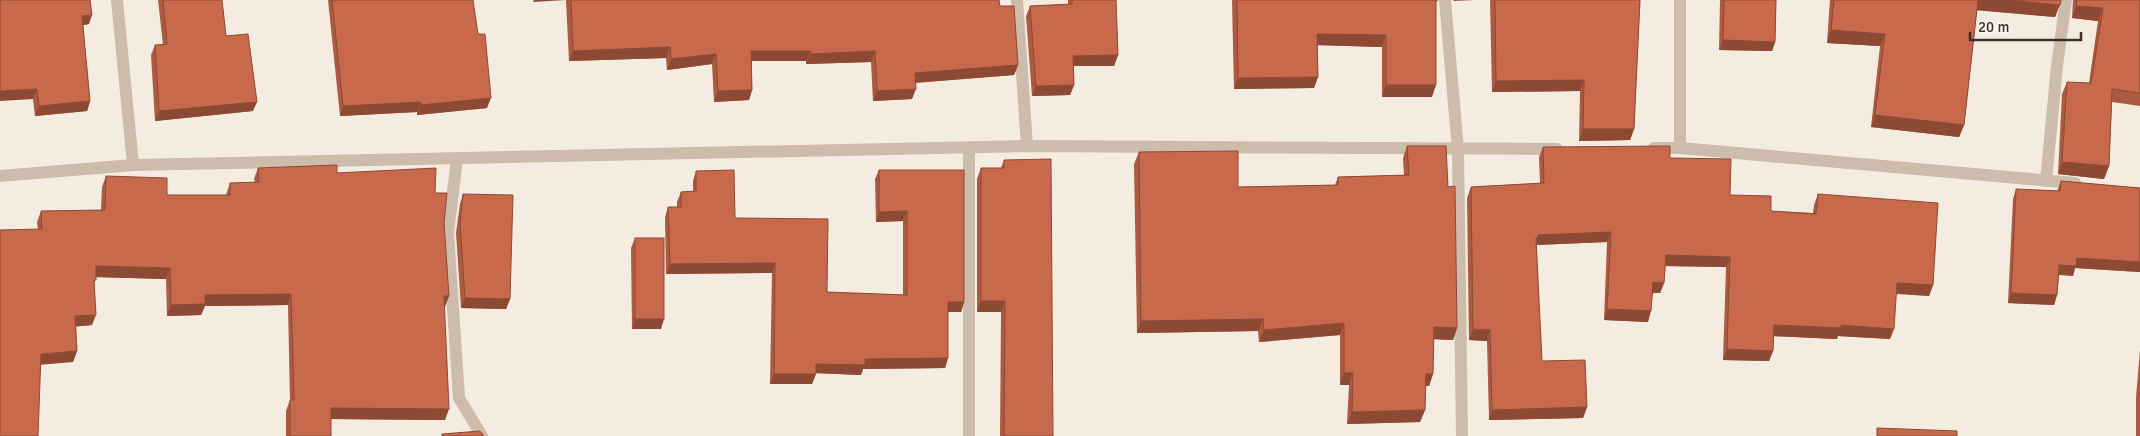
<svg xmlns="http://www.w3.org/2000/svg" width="2140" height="436" viewBox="0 0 2140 436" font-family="Signika,sans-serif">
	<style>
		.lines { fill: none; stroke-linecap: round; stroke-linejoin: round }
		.minor { stroke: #cdbbac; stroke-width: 12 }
		.tertiary { stroke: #cdbbac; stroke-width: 12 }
		.wall { fill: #ac5a40 }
		.shaded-wall { fill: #8c4a34 }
		.building { fill: #c8694b; stroke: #8c4a34 }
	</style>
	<rect width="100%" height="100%" fill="#f4ebe1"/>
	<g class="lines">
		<g class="minor">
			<polyline points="117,0 133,165"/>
			<polyline points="1017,0 1027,146"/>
			<polyline points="1445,0 1458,150 1462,436"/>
			<polyline points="1680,0 1680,148"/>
			<polyline points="969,148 969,436"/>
			<polyline points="457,159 448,233 459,398 482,436"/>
			<polyline points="2046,181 2057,66 2066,0"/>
		</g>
		<g class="tertiary">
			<polyline points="1654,148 1680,148 2075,183"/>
			<polyline points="0,176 133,165 1027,146 1557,149"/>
		</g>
	</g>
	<g class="wall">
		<polygon points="0,0 89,24 83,25 90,101 87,111 35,116 33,99"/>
		<polygon points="158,0 222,0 226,36 253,111 155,121 151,55 155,45 163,45"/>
		<polygon points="328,0 473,0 487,108 417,115 417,112 340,116"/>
		<polygon points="566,0 999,0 1000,6 1018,65 1014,75 915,83 912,99 873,101 871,62 806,64 806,61 752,61 752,90 749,100 714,102 712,64 667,70 666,58 569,61"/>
		<polygon points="1068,0 1116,0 1118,55 1114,66 1074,66 1074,85 1070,95 1032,96 1026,16 1030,6 1068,4"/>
		<polygon points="1232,0 1438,0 1437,2 1436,2 1432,97 1382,97 1382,47 1317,45 1318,77 1314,88 1234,89"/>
		<polygon points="1490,0 1640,0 1634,129 1630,140 1579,141 1580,91 1492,92"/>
		<polygon points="1720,0 1776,0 1775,42 1772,51 1719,50"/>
		<polygon points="1830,0 2061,0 2055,17 1977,10 1964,125 1959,137 1871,127 1880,46 1827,43"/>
		<polygon points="2073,0 2140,0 2140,106 2112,102 2109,166 2104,179 2058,174 2062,94 2067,82 2089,83 2098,21 2072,18"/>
		<polygon points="1407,146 1448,187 1457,328 1453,340 1434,339 1433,374 1429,386 1426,386 1425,410 1420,422 1347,424 1349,385 1340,385 1340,335 1259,342 1258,331 1137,333 1134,164 1139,152 1238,187 1335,185 1338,177 1404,175 1403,158"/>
		<polygon points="1543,147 1670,158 1730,195 1771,211 1813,213 1814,205 1818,194 1933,285 1929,296 1896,294 1890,339 1838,336 1837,339 1773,336 1773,351 1769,361 1723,360 1726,267 1665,266 1664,283 1660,293 1653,293 1648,322 1604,320 1607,242 1536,245 1542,361 1587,407 1583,418 1489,420 1487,341 1469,340 1467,198 1471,187 1540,183 1539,157"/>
		<polygon points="1004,160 1053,436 1000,436 1001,312 977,312 977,179 981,168 1001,168"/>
		<polygon points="258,168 337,173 435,193 444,223 449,296 444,307 445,420 331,419 331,436 286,436 286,411 290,400 288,305 205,306 201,315 167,316 166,279 96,277 94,285 92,325 76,326 77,351 73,362 38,230 37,222 41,211 101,210 102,187 106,176 167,195 226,195 230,183 255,182 254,179"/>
		<polygon points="879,170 964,170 964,302 961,312 948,312 948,358 945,368 863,369 861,375 816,373 812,384 770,384 772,273 666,274 665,217 668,207 677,207 677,202 681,192 693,191 693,181 696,171 735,218 827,292 903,295 903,221 876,222 875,179"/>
		<polygon points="2061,181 2140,188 2140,272 2075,268 2073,276 2059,275 2057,295 2054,305 2008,303 2013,199 2016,189 2057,191"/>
		<polygon points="463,194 510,299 506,309 461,308 456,233 460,204"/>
		<polygon points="635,238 661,329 632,329 631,248"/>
		<polygon points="2140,350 2140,436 2136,436 2136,397"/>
	</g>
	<g class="shaded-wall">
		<polygon points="534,0 566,0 533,2"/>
		<polygon points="1454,0 1474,0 1453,1"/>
		<polygon points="1978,0 2008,0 2060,5 2055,17 1974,10"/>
		<polygon points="2076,6 2103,8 2098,21 2072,18"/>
		<polygon points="92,15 89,24 79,26 82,16"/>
		<polygon points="1831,30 1885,34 1880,46 1827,43"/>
		<polygon points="1317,34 1386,35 1382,47 1313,45"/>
		<polygon points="1723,40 1775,42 1772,51 1719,50"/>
		<polygon points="670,47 666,58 569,61 573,51"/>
		<polygon points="751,51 810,51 806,61 748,61"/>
		<polygon points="875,51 871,62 806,64 810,54"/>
		<polygon points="716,54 712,64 667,70 671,59"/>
		<polygon points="1118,55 1114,66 1070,66 1073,56"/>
		<polygon points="1018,65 1014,75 911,83 915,73"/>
		<polygon points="1318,77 1314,88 1234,89 1238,78"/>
		<polygon points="1584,80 1580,91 1492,92 1496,81"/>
		<polygon points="1074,85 1070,95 1032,96 1036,86"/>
		<polygon points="1386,85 1436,85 1432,97 1382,97"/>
		<polygon points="37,89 33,99 0,101 0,91"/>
		<polygon points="916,89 912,99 873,101 877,91"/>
		<polygon points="752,90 749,100 714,102 718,91"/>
		<polygon points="491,98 487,108 417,115 421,105"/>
		<polygon points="90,101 87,111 35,116 39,106"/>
		<polygon points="257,102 253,111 155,121 159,111"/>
		<polygon points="421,102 417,112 340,116 343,106"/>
		<polygon points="1875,115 1964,125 1959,137 1871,127"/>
		<polygon points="1583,129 1634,129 1630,140 1579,141"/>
		<polygon points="2062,162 2109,166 2104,179 2058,174"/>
		<polygon points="907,211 903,221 876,222 879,212"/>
		<polygon points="1611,232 1607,242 1535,245 1536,238 1538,235"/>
		<polygon points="1666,255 1730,257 1726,267 1662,266"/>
		<polygon points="2077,258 2140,262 2140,272 2075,268 2073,276 2056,274 2059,265"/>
		<polygon points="775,263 772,273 666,274 670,264"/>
		<polygon points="96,266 170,268 166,279 92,277"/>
		<polygon points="1653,282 1664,283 1660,293 1649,293"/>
		<polygon points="1897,283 1933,285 1929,296 1893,293"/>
		<polygon points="2011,293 2057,295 2054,305 2008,303"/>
		<polygon points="291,294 288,305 205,306 201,315 167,316 171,305 205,295"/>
		<polygon points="444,296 449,296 445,307 440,307"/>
		<polygon points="465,298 510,299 506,309 461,308"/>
		<polygon points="981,301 1005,301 1001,312 977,312"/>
		<polygon points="948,302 964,302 961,312 944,312"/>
		<polygon points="1607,309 1651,311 1648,322 1604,320"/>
		<polygon points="96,315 92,325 72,327 75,316"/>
		<polygon points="635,319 664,319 661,329 632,329"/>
		<polygon points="1263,319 1258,331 1137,333 1141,321"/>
		<polygon points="1344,323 1340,335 1259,342 1264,330"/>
		<polygon points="1774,325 1841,325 1894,329 1890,339 1838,336 1837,339 1770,336"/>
		<polygon points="1434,327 1457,328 1453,340 1429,339"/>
		<polygon points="1473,329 1490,330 1487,341 1469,340"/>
		<polygon points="1727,349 1773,351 1769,361 1723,360"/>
		<polygon points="77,351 73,362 38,365 41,354"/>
		<polygon points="948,358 945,368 863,369 861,375 812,373 816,364 865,359"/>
		<polygon points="1344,373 1353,373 1349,385 1340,385"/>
		<polygon points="774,374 816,374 812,384 770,384"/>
		<polygon points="1426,374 1433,374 1429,386 1422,386"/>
		<polygon points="1587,407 1583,418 1489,420 1492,410"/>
		<polygon points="331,408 449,409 445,420 327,419"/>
		<polygon points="1425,410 1420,422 1347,424 1352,412"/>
	</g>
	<g class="building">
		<polygon points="0,0 90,0 92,15 82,16 90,101 39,106 37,89 0,91"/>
		<polygon points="163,0 222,0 226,36 248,34 257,102 159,111 155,45 167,44"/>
		<polygon points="332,0 473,0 478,34 485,34 491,98 421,105 421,102 343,106"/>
		<polygon points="571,0 999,0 1000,6 1014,6 1018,65 915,73 916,89 877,91 875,51 810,54 810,51 751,51 752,90 718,91 716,54 671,59 670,47 573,51"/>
		<polygon points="1072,0 1116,0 1118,55 1073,56 1074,85 1036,86 1030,6 1072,4"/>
		<polygon points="1237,0 1436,0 1436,85 1386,85 1386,35 1317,34 1318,77 1238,78"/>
		<polygon points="1495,0 1640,0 1634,129 1583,129 1584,80 1496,81"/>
		<polygon points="1724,0 1776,0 1775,42 1723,40"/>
		<polygon points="1834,0 1978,0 1964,125 1875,115 1885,34 1831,30"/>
		<polygon points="2008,0 2061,0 2060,5"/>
		<polygon points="2077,0 2140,0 2140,93 2112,89 2109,166 2062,162 2067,82 2091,83 2103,8 2076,6"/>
		<polygon points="1407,146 1446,146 1448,187 1455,186 1457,328 1434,327 1433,374 1426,374 1425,410 1352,412 1353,373 1344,373 1344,323 1264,330 1263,319 1141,321 1139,152 1238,151 1238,187 1338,185 1338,177 1409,175"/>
		<polygon points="1670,146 1670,158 1731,159 1730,195 1771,196 1771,211 1816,214 1818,194 1938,203 1933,285 1897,283 1894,329 1841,325 1841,328 1774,325 1773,351 1727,349 1730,257 1666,255 1664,283 1653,282 1651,311 1607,309 1611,232 1538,235 1538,237 1536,238 1542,361 1585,360 1587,407 1492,410 1490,330 1473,329 1471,187 1544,183 1543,147"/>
		<polygon points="1051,159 1053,436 1004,436 1005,301 981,301 981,168 1004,168 1004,160"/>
		<polygon points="337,165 337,173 436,168 435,193 447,193 444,223 449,296 444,296 449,409 331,408 331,436 290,436 290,400 294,400 291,294 205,295 205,304 171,305 170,268 96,266 96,280 94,280 96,315 75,316 77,351 41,354 38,436 0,436 0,230 42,229 41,211 105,210 106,176 167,178 167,195 230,195 230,183 259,182 258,168"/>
		<polygon points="734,170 735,218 828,219 827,292 907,295 907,211 879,212 879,170 964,170 964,302 948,302 948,358 865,359 865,365 816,364 816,374 774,374 775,263 670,264 668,207 681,207 681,192 696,191 696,171"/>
		<polygon points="2061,181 2140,188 2140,262 2077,258 2076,266 2059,265 2057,295 2011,293 2016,189 2060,191"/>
		<polygon points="463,194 513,195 510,299 465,298 460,223"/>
		<rect x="635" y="238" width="29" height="81"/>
		<polygon points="1877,428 1957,431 1957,436 1877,436"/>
		<polygon points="480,431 483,434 483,436 442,436 442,434"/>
	</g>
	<path d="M1970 32v8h111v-8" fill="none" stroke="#3b302b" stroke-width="2.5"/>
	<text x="1978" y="32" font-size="15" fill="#3b302b" stroke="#fbf5ee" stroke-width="4" paint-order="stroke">20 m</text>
</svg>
